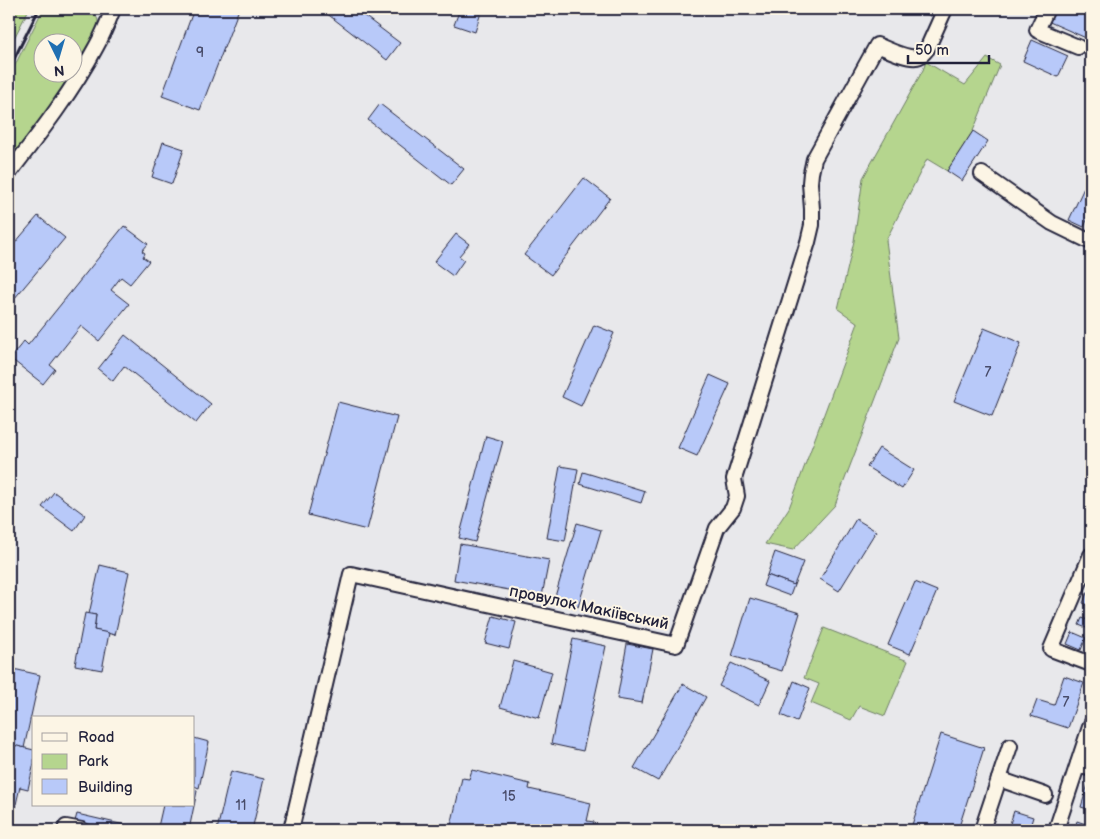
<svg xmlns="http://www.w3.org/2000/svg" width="1100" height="839" viewBox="0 0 1100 839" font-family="'Balsamiq Sans',sans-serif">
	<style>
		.green { fill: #b5d58e; stroke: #6c7c64; fill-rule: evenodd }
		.building { fill: #b8c9f9; stroke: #22223b }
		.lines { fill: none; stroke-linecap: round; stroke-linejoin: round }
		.minor-casing { stroke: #22223b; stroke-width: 18 }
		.minor { stroke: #fcf5e5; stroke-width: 14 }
		.rail { stroke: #22223b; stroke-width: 3 }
		.labels { text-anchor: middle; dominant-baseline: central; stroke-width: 4; stroke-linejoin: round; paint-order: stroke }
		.number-label { font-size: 14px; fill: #484c6a }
		.street-label { font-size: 16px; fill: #22223b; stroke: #fcf5e5 }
	</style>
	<rect width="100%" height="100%" fill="#e8e8eb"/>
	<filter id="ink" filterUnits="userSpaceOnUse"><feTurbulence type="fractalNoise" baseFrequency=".02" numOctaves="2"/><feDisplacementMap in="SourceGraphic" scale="10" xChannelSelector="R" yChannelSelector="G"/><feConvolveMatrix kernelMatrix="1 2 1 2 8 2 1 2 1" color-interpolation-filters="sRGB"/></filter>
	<g filter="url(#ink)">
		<g class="green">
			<polygon points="14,9 29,9 9,48 9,22"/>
			<path d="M 43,9 L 88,9 L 95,14 L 98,20 L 97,29 L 86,54 L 39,124 L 9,159 L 9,77 ZM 42,42 L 72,42 L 72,72 L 42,72 Z"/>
			<polygon points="987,58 1000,65 973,131 947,171 927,159 886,240 899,338 835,505 793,550 765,544 789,508 858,323 838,309 854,241 863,178 923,70 926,62 965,85"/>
			<polygon points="824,628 908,661 885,716 859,706 851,720 811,703 819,684 804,678"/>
		</g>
		<g class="building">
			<polygon points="194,9 239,9 200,110 162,96"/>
			<polygon points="321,9 355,9 400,43 387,60"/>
			<polygon points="460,9 482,9 475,32 454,25"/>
			<polygon points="914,9 935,9 931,16"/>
			<polygon points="1050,9 1080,9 1091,14 1091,27 1086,38 1045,20"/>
			<polygon points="1032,40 1068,56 1058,77 1023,61"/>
			<polygon points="380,104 464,169 451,185 368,120"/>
			<polygon points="973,131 988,141 962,181 947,171"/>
			<polygon points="163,142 184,149 172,184 152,177"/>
			<polygon points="1089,177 1091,178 1091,211 1084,227 1069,220"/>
			<polygon points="584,178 610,198 551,275 524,255"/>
			<polygon points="38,216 65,238 9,305 9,250"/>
			<polygon points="124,226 148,244 142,251 145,253 143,257 149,261 130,284 121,277 111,290 129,304 99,341 81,326 50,365 55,369 43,384 10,358 24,341 28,345"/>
			<polygon points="456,234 469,244 459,256 464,260 453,276 434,262"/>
			<polygon points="594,325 614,333 581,406 562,397"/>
			<polygon points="984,328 1021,343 992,416 954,401"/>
			<polygon points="125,335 211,404 196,423 124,366 113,381 98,369"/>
			<polygon points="710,375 730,384 697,456 678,448"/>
			<polygon points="338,402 397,417 367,530 308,515"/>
			<polygon points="486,436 503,441 475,542 459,538"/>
			<polygon points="879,448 914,470 902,489 867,467"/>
			<polygon points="560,466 578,469 565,541 547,538"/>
			<polygon points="583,472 645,491 641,503 580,484"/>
			<polygon points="54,492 85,515 74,531 42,507"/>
			<polygon points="856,519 876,531 839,591 820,579"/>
			<polygon points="577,523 601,530 578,607 554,600"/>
			<polygon points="460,544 549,560 542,596 454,580"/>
			<polygon points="775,552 803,562 794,585 767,575"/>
			<polygon points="100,565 129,572 115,635 94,630 96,615 89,614"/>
			<polygon points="767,575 794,585 790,596 763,586"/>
			<polygon points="915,582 937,591 910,654 888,645"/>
			<polygon points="1087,593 1091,594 1091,606 1083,603"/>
			<polygon points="750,598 800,613 782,671 732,656"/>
			<polygon points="85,613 96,615 94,630 109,633 102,670 75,665"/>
			<polygon points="493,616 516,622 509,649 485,643"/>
			<polygon points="1082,618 1091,621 1091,630 1079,625"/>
			<polygon points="1072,632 1086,638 1081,650 1067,644"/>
			<polygon points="573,639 606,646 583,751 551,744"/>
			<polygon points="627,644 653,649 642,703 617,699"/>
			<polygon points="513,661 552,672 539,718 500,707"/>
			<polygon points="731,663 770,681 759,705 719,686"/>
			<polygon points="9,668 40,675 24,748 9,744"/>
			<polygon points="1064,676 1084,683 1068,728 1031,716 1037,700 1054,705"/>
			<polygon points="794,681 810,688 797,722 781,715"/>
			<polygon points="683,684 706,697 658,781 634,768"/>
			<polygon points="941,734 984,748 958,830 919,830 911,828"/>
			<polygon points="194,738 209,742 199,788 194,786"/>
			<polygon points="9,744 34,750 34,763 28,789 20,787 10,830 9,830"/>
			<polygon points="472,770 530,784 529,789 591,803 587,821 594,822 592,830 450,830 462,778 469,779"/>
			<polygon points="231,771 264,779 252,830 217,830"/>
			<polygon points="1089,781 1091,782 1091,810 1081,807"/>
			<polygon points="194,790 197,791 189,830 176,830 158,827 163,805 194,805"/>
			<polygon points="1014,811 1033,817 1029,830 1008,830"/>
			<polygon points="77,814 129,826 129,830 115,830 75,821"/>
			<polygon points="1077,821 1091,826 1091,830 1074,830"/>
		</g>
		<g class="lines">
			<g class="minor-casing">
				<g id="minor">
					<polyline points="1047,9 1037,30 1078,47"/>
					<path d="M 9,173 C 40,133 72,92 96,47 C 103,35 108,22 113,9"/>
					<polyline points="982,174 1052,223 1091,242"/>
					<polyline points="1091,555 1051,649 1091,664"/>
					<polyline points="1078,764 1091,769"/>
					<polyline points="999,779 1045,795"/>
					<polyline points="65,830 66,827 82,830"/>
					<path d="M 291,830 L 351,574 L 676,645 L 717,528 L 733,508 L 737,496 L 734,479 L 808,242 L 812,225 L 812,209 L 810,183 L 811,173 L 814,159 L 877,45 C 887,49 907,59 917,57 C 922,56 924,52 927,49 L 945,9"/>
					<polyline points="982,830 1010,746"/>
					<polyline points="1056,830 1091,724"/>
				</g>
			</g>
			<use href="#minor" class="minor"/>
			<polyline class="rail" points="9,69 39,9"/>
		</g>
	</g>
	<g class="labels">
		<g class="number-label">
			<text x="200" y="52">9</text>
			<text x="988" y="372">7</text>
			<text x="1066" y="702">7</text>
			<text x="509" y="796">15</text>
			<text x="241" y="805">11</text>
		</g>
		<g class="street-label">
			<text transform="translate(589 608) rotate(12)">провулок Макіївський</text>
		</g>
	</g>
	<rect width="1100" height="839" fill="none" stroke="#fcf5e5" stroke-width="30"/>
	<rect x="15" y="15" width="1070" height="809" fill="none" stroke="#22223b" stroke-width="2" filter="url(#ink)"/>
	<rect x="32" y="716" width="162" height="90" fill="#fcf5e5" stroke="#a5a1a1"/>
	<rect x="42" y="733" width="25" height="8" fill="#fcf5e5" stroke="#a5a1a1"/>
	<text x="78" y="742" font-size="15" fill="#22223b">Road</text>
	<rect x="42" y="754" width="25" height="15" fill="#b5d58e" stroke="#a5a1a1"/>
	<text x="78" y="766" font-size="15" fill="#22223b">Park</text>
	<rect x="42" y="779" width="25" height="15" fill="#b8c9f9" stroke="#a5a1a1"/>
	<text x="78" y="792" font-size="15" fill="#22223b">Building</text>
	<g transform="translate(58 58) rotate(175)"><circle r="24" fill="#fcf5e5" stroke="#a5a1a1"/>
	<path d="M0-4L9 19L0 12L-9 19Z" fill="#1f6fb2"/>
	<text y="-8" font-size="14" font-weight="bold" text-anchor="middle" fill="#22223b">N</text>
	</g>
	<path d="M908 55v8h81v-8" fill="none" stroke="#22223b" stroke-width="2.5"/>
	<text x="915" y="55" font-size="15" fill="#22223b" stroke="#fcf5e5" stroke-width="4" paint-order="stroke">50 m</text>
</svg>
